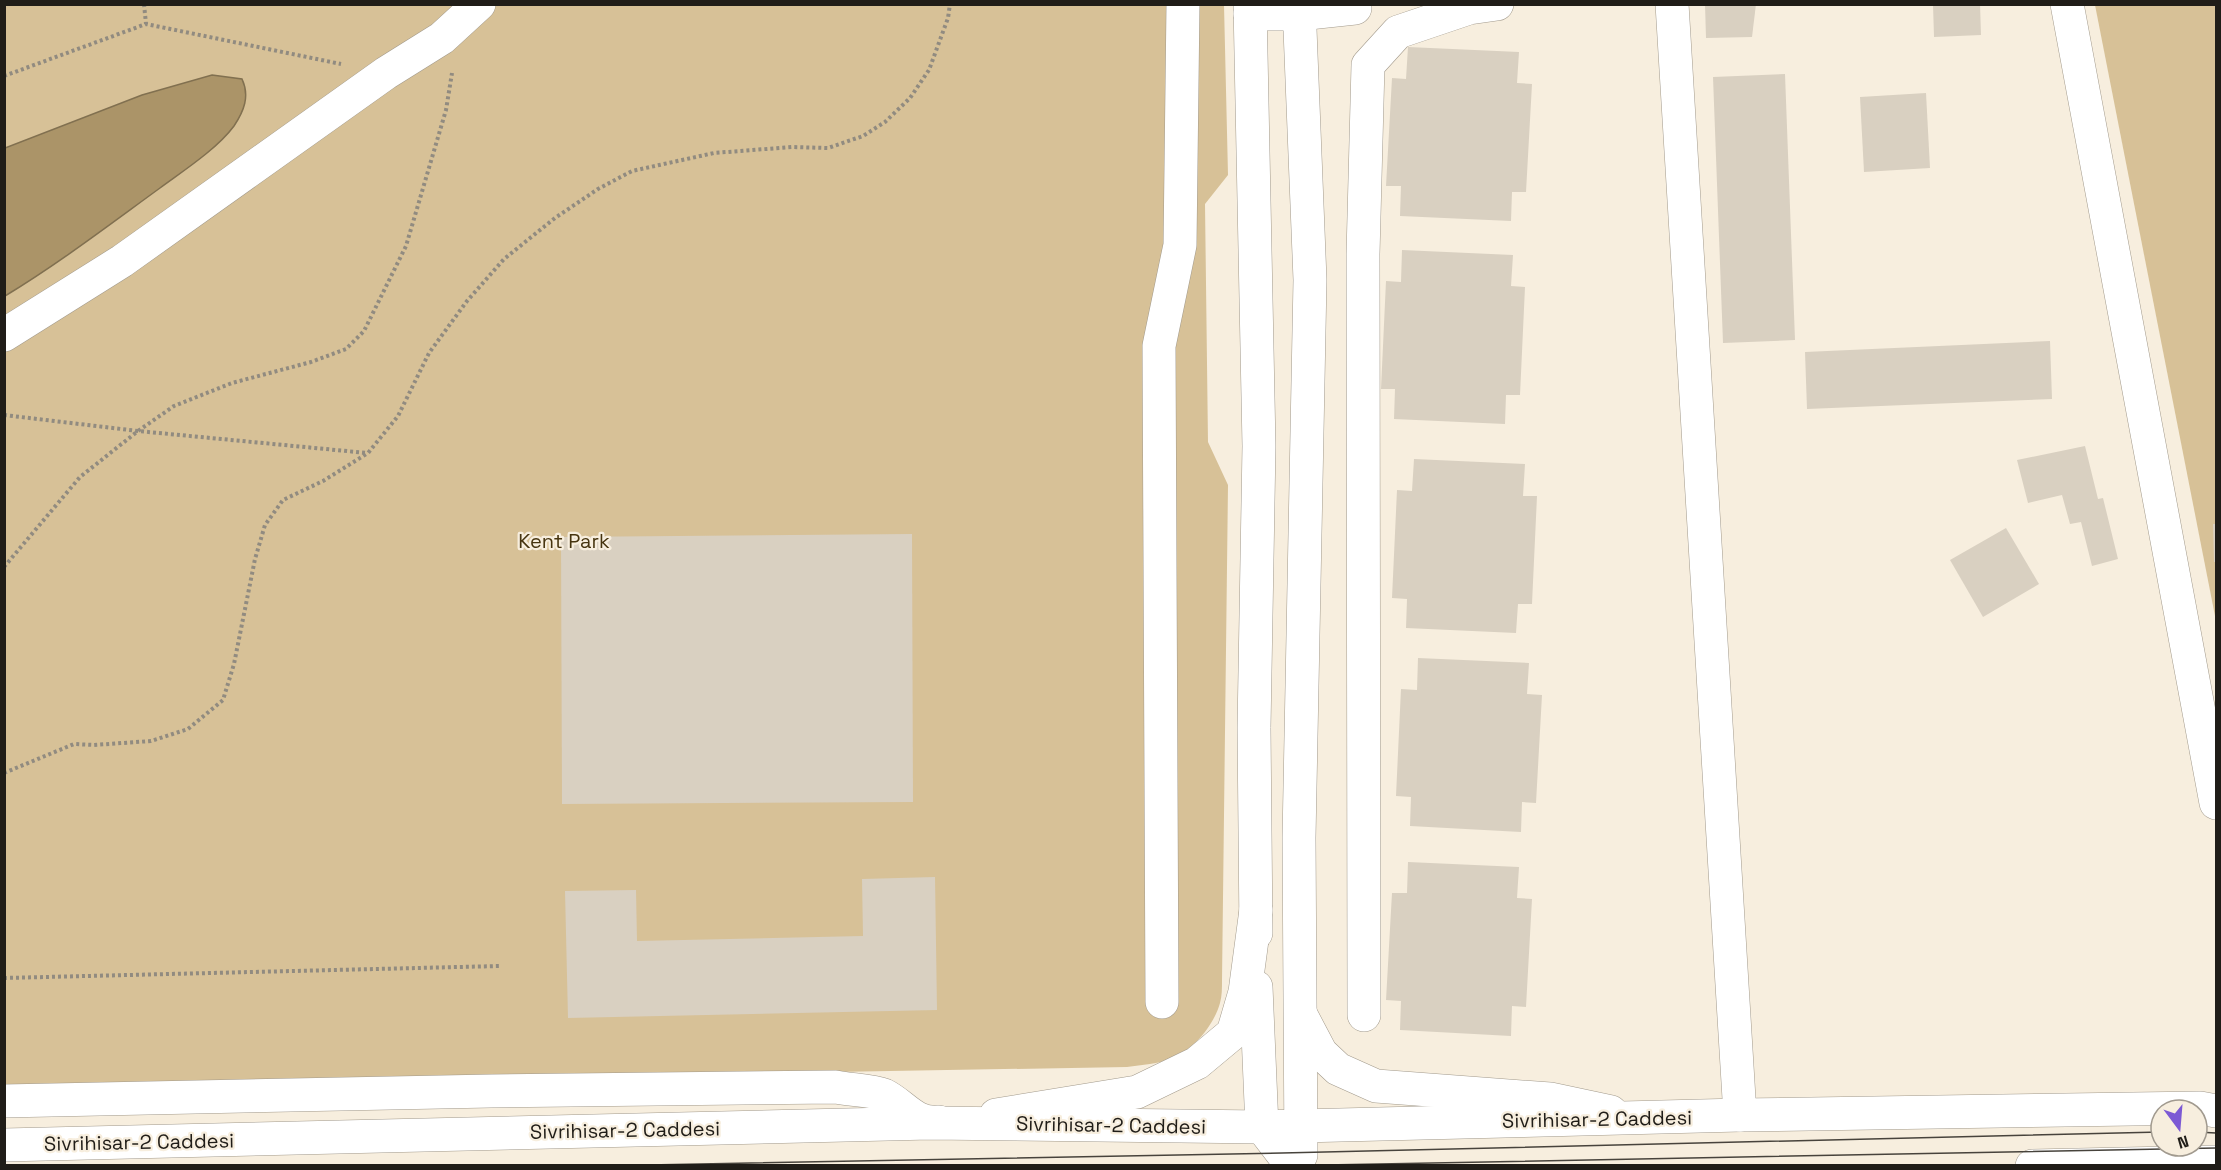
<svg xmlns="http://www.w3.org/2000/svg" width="2221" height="1170" viewBox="0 0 2221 1170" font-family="'Space Grotesk',sans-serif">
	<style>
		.green { fill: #d7c197 }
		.water { fill: #ab9468; stroke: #817050; stroke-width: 1.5 }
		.building { fill: #d9d0c1 }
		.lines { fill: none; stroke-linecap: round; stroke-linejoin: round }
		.minor-casing { stroke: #a29a8c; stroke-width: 34 }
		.major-casing { stroke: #a29a8c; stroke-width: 34 }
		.path { stroke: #918b80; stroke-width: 4; stroke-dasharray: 3 3; stroke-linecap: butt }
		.minor { stroke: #fff; stroke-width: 33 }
		.major { stroke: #fff; stroke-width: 33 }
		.tram { stroke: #47433c; stroke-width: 1.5 }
		.labels { text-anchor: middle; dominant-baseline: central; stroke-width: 4.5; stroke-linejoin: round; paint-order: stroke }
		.park-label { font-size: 20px; fill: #46340f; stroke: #f7eede }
		.street-label { font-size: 20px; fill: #201d18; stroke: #f7eede }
	</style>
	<rect width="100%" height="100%" fill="#f7eede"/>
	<g class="green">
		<path d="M 4,5 L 1224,5 L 1228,175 L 1205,204 L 1208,442 L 1228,485 L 1222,980 C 1222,988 1222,996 1220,1003 C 1214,1025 1194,1049 1173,1058 C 1158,1064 1142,1065 1127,1067 L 5,1086 Z"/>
		<polygon points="2095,5 2216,5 2216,621"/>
	</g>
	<path class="water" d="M 212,75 L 242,79 C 250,96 244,111 234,126 C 217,149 183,171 160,188 C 109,225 58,264 5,296 L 5,148 L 142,95 Z"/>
	<g class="building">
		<polygon points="1705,4 1756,4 1752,37 1706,38"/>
		<polygon points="1933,4 1980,4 1981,35 1934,37"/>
		<polygon points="1408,47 1519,52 1517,83 1532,84 1526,192 1512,192 1511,221 1400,216 1401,186 1386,186 1392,78 1406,79"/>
		<polygon points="1785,74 1795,340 1723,343 1713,77"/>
		<polygon points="1926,93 1930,168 1864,172 1860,97"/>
		<polygon points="1402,250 1513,255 1511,286 1525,287 1520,395 1506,395 1505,424 1394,419 1395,389 1381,389 1386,281 1401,282"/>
		<polygon points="2050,341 2052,399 1807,409 1805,352"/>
		<polygon points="2085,446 2098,499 2103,498 2118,559 2092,566 2081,522 2070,524 2062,495 2028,503 2017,460"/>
		<polygon points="1414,459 1525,464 1523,496 1537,496 1532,604 1518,604 1516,633 1406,628 1407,599 1392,598 1397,490 1412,491"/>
		<polygon points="2213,524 2216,524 2216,562 2214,562"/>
		<polygon points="2006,528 2039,584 1983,617 1950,560"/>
		<polygon points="912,534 913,802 562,804 561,537"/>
		<polygon points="1418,658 1529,663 1527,694 1542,695 1536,803 1522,802 1521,832 1410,826 1411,797 1396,796 1401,689 1417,690"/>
		<polygon points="1408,862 1519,867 1517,898 1532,899 1526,1007 1512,1006 1511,1036 1400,1030 1401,1001 1386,1000 1392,893 1407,893"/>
		<polygon points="935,877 937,1010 568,1018 565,891 636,890 637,941 863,936 862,879"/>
	</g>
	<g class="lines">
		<g class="minor-casing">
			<g id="minor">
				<polyline points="1250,4 1259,446 1254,728 1256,933"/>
				<polyline points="1299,4 1310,280 1299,838 1301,1155"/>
				<polyline points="1672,4 1740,1115"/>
				<polyline points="2067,4 2216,803"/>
				<polyline points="1250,14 1299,14 1355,8"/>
				<polyline points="4,335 122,261 386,73 442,38 479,4"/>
				<polyline points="1256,987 1262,1127 1292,1166"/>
				<polyline points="1162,1002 1159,346 1180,245 1183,4"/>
				<polyline points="1301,1015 1321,1053 1338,1069 1376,1086 1550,1099 1611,1112"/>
				<polyline points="1364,1015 1363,254 1368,65 1398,32 1469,8 1497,4"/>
				<path d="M 4,1101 L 491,1091 L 836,1087 C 849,1090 872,1090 884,1095 C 903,1104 914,1125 939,1122"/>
				<polyline points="996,1115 1137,1092 1197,1063 1233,1033 1245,992 1256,910"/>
			</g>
		</g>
		<g class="major-casing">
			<g id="major">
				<polyline points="4,1145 930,1123 1262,1127 1740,1115 2200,1108 2216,1111"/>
				<polyline points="2032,1166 2216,1162"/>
			</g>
		</g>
		<g class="path">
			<polyline points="144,4 146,24"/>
			<polyline points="4,76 146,24 341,64"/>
			<polyline points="4,415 138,431 367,453"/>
			<polyline points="4,567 80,477 138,431 174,406 232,383 311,362 346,349 364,331 406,246 446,110 452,73"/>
			<polyline points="4,773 74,744 94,745 151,741 188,729 223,700 234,664 255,559 265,525 283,500 323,481 368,453 398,416 429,353 467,301 504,259 555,218 598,189 632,171 714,153 792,147 828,148 863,136 885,122 910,98 929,70 948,18 950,4"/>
			<polyline points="4,978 500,966"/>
		</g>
		<use href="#minor" class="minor"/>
		<use href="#major" class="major"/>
		<g class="tram">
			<polyline points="2197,1132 2216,1133"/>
			<polyline points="596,1166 1282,1153 2161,1132"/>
			<polyline points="1271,1166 2216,1148"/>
		</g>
	</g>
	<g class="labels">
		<g class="park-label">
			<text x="564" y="541">Kent Park</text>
		</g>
		<g class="street-label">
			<text transform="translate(1597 1119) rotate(-1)">Sivrihisar-2 Caddesi</text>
			<text transform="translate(1111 1125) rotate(1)">Sivrihisar-2 Caddesi</text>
			<text transform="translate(625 1130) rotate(-1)">Sivrihisar-2 Caddesi</text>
			<text transform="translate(139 1142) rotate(-1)">Sivrihisar-2 Caddesi</text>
		</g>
	</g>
	<rect width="2221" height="1170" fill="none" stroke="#201d18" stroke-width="12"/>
	<g transform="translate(2179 1128) rotate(164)"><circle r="28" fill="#f7eede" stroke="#a19a8f" stroke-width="1.5"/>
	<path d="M0-4.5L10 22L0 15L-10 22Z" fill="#7c59d4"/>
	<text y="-9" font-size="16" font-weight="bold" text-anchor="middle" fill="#201d18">N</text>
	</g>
</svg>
